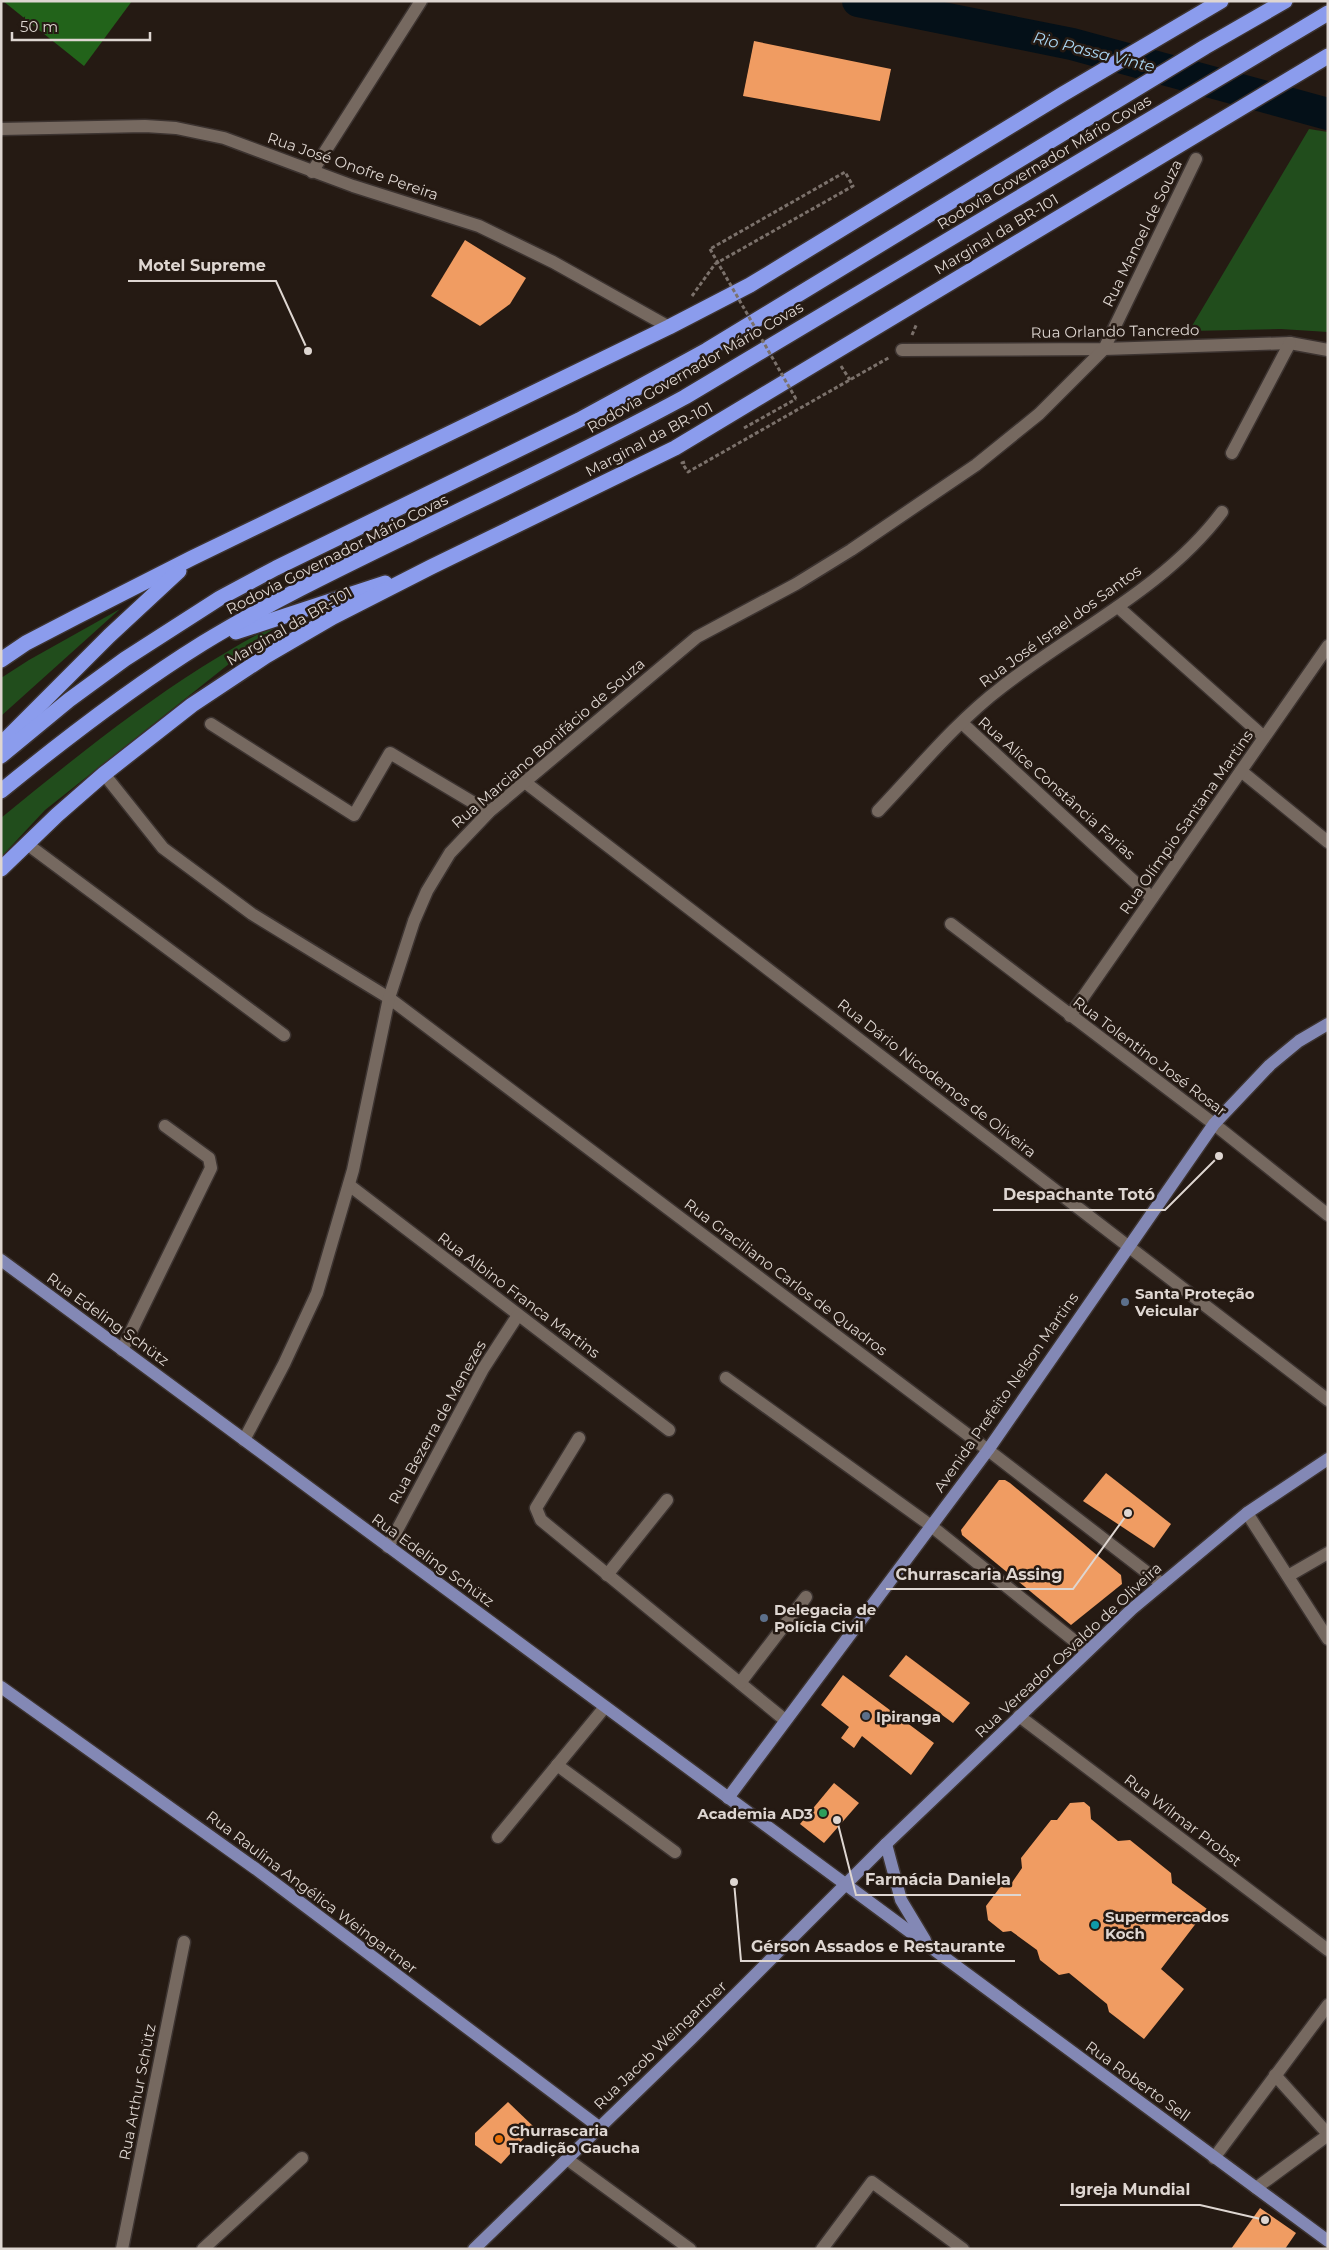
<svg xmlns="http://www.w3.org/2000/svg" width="1329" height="2250" viewBox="0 0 1329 2250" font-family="Montserrat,sans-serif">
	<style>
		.green { fill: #214d1c }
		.forest { fill: #22631a }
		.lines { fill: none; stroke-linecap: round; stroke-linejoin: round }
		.river { stroke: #041018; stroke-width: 32 }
		.building { fill: #f09c62 }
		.minor-casing { stroke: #3c3330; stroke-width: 15 }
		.major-casing { stroke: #3c3330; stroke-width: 15 }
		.highway-casing { stroke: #3c3330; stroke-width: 18 }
		.path { stroke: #7b716b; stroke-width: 3; stroke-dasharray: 4 2.5; stroke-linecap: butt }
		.minor { stroke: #766960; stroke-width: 12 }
		.major { stroke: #8388b5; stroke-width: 12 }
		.highway { stroke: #8b9ced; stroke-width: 15 }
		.path-bridge { stroke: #7b716b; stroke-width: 3; stroke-dasharray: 4 2.5; stroke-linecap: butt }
		.service-dot { fill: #5c6f8a; stroke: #251a13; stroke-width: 2 }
		.leisure-dot { fill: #2e9e5b; stroke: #251a13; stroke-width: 2 }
		.culture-dot { fill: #0f9aa8; stroke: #251a13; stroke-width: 2 }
		.food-dot { fill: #e8710a; stroke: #251a13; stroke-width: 2 }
		.labels { text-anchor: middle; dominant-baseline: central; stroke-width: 5; stroke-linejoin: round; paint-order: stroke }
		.street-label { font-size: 15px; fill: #ded6d1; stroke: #251a13 }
		.poi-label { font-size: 15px; font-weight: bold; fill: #ded6d1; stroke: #251a13; text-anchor: start }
		.water-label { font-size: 16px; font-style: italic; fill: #acd8f5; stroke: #251a13 }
		.leader { fill: none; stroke: #ded6d1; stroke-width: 2 }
		.callout-dot { fill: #ded6d1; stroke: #251a13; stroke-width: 2 }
		.callout-label { font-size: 16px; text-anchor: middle; font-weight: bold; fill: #ded6d1; stroke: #251a13; stroke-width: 5; stroke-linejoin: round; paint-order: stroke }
	</style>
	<rect width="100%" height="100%" fill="#251a13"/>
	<g class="green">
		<polygon points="1309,129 1328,132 1328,332 1281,329 1189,331"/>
		<polygon points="120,609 1,716 1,678 29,660"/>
		<path d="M 278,625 L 45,810 L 1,857 L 1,818 C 66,765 131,712 202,667 C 227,652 251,636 278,625 Z"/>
	</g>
	<polygon class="forest" points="3,1 132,1 84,66"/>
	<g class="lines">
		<polyline class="river" points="858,1 1072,44 1328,114"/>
	</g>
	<g class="building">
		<polygon points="754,41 891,69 880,121 743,96"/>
		<polygon points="465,240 526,278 510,304 480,326 431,296"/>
		<polygon points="1106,1473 1171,1524 1154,1548 1083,1501"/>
		<polygon points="999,1480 1005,1480 1010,1483 1121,1575 1122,1584 1071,1625 962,1535 961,1530"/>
		<polygon points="906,1655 970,1703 953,1723 889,1676"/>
		<polygon points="843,1675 934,1743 911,1775 862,1736 854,1748 841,1738 849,1727 821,1705"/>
		<polygon points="834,1783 859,1803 824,1843 800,1824"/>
		<polygon points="1084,1802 1090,1807 1091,1819 1118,1841 1130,1840 1171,1873 1172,1883 1207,1909 1161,1969 1184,1989 1144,2039 1109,2012 1107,2004 1069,1973 1059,1975 1040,1960 1037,1950 1011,1931 1003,1932 988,1920 986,1906 1001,1886 1009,1887 1022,1868 1021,1858 1051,1820 1057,1820 1070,1803"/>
		<polygon points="508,2102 534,2127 501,2164 475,2145 475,2133"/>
		<polygon points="1260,2208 1296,2233 1285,2249 1231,2249"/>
	</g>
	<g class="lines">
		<g class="minor-casing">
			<g id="minor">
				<polyline points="1,129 145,126 176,128 224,138 353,186 479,226 553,262 669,327"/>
				<polyline points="312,172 421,1"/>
				<polyline points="902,350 1104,349 1290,343 1328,350"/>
				<polyline points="1232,453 1290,343"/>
				<polyline points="1118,607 1264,737"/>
				<polyline points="962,723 1152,898"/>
				<polyline points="211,724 354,815 390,753 489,812"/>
				<polyline points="1241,771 1328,842"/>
				<polyline points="104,774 163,848 252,914 389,998 988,1450 1162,1584"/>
				<polyline points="526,783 1328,1400"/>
				<path d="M 878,811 C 918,769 956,722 1002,687 C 1075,630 1165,588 1222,512"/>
				<polyline points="27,844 284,1035"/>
				<polyline points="951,924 1214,1124 1328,1215"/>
				<polyline points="1070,1016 1328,646"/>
				<polyline points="349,1185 669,1430"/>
				<polyline points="122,1350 211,1168 209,1158 165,1126"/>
				<polyline points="726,1378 930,1525 1087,1651"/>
				<polyline points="579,1438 536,1508 541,1520 785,1720"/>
				<polyline points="244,1440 284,1364 317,1293 353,1170 389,998 414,921 427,891 450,853 489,812 697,637 796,584 851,550 976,465 1039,414 1104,349 1196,159"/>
				<polyline points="1247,1513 1328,1639"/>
				<polyline points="388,1547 483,1369 518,1315"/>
				<polyline points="607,1575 667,1500"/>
				<polyline points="1288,1576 1328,1553"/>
				<polyline points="740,1683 806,1597"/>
				<polyline points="1019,1716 1328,1950"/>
				<polyline points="557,1765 675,1852"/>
				<polyline points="498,1837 605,1707"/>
				<polyline points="1275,2075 1328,2134"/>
				<polyline points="1214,2158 1328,2005"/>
				<polyline points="567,2159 690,2249"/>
				<polyline points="1256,2188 1328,2135"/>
				<polyline points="122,2249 184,1942"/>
				<polyline points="203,2249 302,2158"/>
				<polyline points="822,2249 872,2182 963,2249"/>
			</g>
		</g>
		<g class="major-casing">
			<g id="major">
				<polyline points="1,1260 1328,2241"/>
				<polyline points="1,1687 256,1869 599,2127"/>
				<polyline points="728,1798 988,1450 1214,1124 1270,1065 1299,1041 1328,1024"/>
				<polyline points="886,1844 901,1900 925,1940"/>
				<polyline points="474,2249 690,2040 886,1844 1132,1609 1247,1513 1328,1459"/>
			</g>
		</g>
		<g class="highway-casing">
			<g id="highway">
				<polyline points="236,632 385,583"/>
				<polyline points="1,660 26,643 76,617 192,558 669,327 750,285 1063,94 1221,1"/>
				<polyline points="1,744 109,636 179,571"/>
				<polyline points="1,756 69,700 125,659 220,598 276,568 579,420 707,350 1205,47 1285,1"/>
				<path d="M 1,791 C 66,738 132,687 203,643 C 270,602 341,568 411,534 C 503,489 595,446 685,397 L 1328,13"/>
				<polyline points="1,869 57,815 104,774 192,705 266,656 333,617 431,567 675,448 1328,56"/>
			</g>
		</g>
		<g class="path">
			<polyline points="692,296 715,264 853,186 845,172 710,249"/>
			<polyline points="912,335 917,323"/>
			<polyline points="841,366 850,380"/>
			<polyline points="744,428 796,399"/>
			<polyline points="685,462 682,463 688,472 890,357"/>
		</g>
		<use href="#minor" class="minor"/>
		<use href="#major" class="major"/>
		<use href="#highway" class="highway"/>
		<polyline class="path-bridge" points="710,249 796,399"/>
	</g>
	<g class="service-dot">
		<circle cx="1125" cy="1302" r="5"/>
		<circle cx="764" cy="1618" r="5"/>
		<circle cx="866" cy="1716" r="5"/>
	</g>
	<circle class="leisure-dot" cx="823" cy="1813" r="5"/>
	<circle class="culture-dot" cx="1095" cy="1925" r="5"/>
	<circle class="food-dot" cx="499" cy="2139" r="5"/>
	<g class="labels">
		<g class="street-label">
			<text transform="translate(1044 162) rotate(-31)">Rodovia Governador Mário Covas</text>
			<text transform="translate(353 166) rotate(19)">Rua José Onofre Pereira</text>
			<text transform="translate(1142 233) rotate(-64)">Rua Manoel de Souza</text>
			<text transform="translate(996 234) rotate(-31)">Marginal da BR-101</text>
			<text transform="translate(1115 331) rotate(-1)">Rua Orlando Tancredo</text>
			<text transform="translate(695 367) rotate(-30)">Rodovia Governador Mário Covas</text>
			<text transform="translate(649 439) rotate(-28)">Marginal da BR-101</text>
			<text transform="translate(337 554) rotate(-27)">Rodovia Governador Mário Covas</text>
			<text transform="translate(289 626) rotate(-30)">Marginal da BR-101</text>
			<text transform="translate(1060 626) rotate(-36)">Rua José Israel dos Santos</text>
			<text transform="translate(548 743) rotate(-41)">Rua Marciano Bonifácio de Souza</text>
			<text transform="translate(1057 788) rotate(42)">Rua Alice Constância Farias</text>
			<text transform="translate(1186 822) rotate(-55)">Rua Olímpio Santana Martins</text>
			<text transform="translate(1150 1056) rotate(37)">Rua Tolentino José Rosar</text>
			<text transform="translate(937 1078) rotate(38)">Rua Dário Nicodemos de Oliveira</text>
			<text transform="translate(786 1277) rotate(37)">Rua Graciliano Carlos de Quadros</text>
			<text transform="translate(519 1295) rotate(37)">Rua Albino Franca Martins</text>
			<text transform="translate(108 1319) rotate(36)">Rua Edeling Schütz</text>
			<text transform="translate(1006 1392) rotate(-55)">Avenida Prefeito Nelson Martins</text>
			<text transform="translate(437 1422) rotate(-61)">Rua Bezerra de Menezes</text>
			<text transform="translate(433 1560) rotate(36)">Rua Edeling Schütz</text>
			<text transform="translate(1068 1650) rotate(-43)">Rua Vereador Osvaldo de Oliveira</text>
			<text transform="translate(1183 1820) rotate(37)">Rua Wilmar Probst</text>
			<text transform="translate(312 1892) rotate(37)">Rua Raulina Angélica Weingartner</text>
			<text transform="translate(660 2045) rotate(-44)">Rua Jacob Weingartner</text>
			<text transform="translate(1138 2081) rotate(36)">Rua Roberto Sell</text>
			<text transform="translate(137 2092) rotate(-79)">Rua Arthur Schütz</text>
		</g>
		<g class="poi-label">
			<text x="1135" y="1293">Santa Proteção<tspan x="1135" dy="17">Veicular</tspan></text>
			<text x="774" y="1609">Delegacia de<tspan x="774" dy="17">Polícia Civil</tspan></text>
			<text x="876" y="1716">Ipiranga</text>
			<text x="813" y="1813" text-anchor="end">Academia AD3</text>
			<text x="1105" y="1916">Supermercados<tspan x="1105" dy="17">Koch</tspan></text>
			<text x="509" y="2130">Churrascaria<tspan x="509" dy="17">Tradição Gaucha</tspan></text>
		</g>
		<g class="water-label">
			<text transform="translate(1094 52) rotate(14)">Rio Passa Vinte</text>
		</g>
	</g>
	<path class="leader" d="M308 351L276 281H128M1219 1156L1165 1210H993M1128 1513L1073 1589H886M837 1820L856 1895H1021M734 1882L741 1961H1015M1265 2220L1200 2205H1060"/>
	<g class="callout-dot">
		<circle cx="308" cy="351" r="5"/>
		<circle cx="1219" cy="1156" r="5"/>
		<circle cx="1128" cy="1513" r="5"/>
		<circle cx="837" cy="1820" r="5"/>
		<circle cx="734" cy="1882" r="5"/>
		<circle cx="1265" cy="2220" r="5"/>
	</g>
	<g class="callout-label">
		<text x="202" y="271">Motel Supreme</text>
		<text x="1079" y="1200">Despachante Totó</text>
		<text x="979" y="1580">Churrascaria Assing</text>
		<text x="938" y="1885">Farmácia Daniela</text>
		<text x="878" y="1952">Gérson Assados e Restaurante</text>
		<text x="1130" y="2195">Igreja Mundial</text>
	</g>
	<rect width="1329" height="2250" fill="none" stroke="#ded6d1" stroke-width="5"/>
	<path d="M12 32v8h138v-8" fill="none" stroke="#ded6d1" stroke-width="2.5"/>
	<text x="20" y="32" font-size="15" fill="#ded6d1" stroke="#251a13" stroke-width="4" paint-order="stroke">50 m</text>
</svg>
